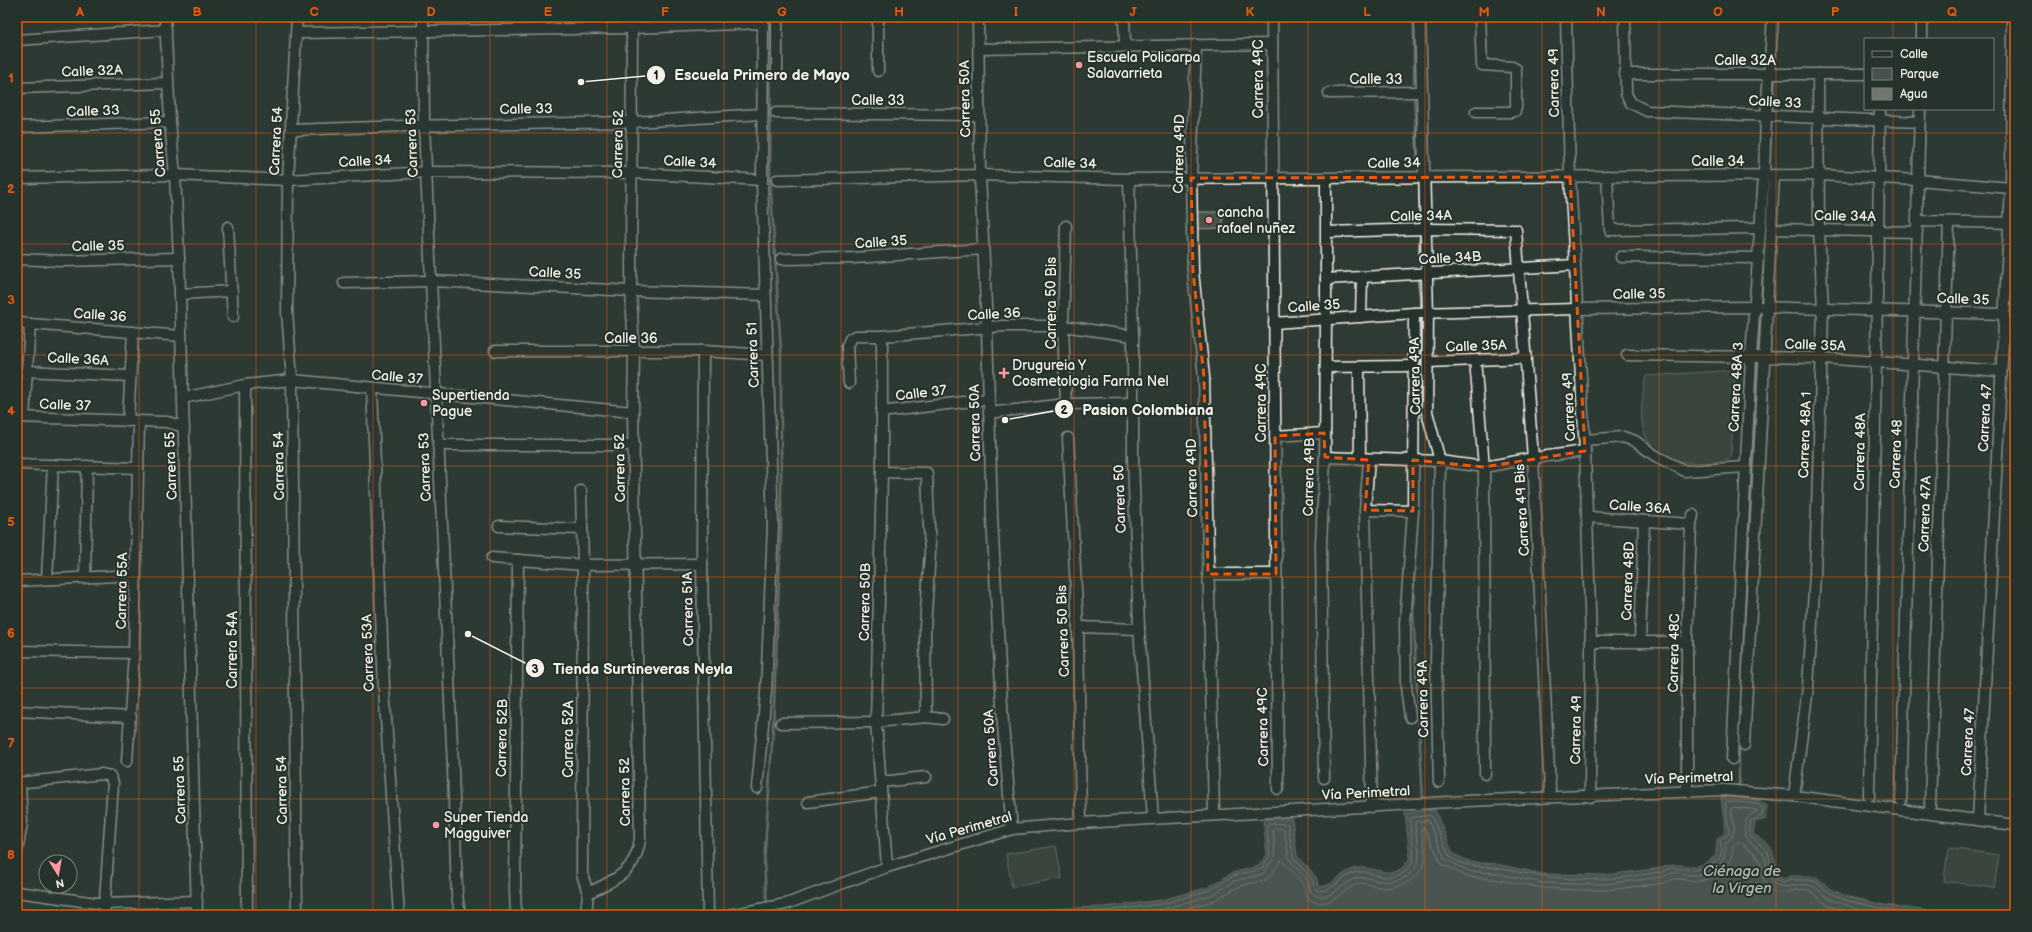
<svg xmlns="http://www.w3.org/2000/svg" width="2032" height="932" viewBox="0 0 2032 932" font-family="'Balsamiq Sans',sans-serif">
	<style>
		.green { fill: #48524c; stroke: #9ea29a }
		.water { fill: #6f7770; stroke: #a4a8a0 }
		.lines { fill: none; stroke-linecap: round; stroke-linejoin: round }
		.shore { stroke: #bfc0b8; stroke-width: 1 }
		.stream { stroke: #a4a8a0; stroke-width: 2.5 }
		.minor-casing { stroke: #f4f1e8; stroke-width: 13 }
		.minor { stroke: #26332d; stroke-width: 10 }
		.marked { fill: none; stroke: #e8590c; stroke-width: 3; stroke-dasharray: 8 5; stroke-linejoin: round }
		.grid { fill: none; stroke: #e8590c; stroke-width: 1; stroke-opacity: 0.55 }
		.poi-dot { fill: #ff9aa2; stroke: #26332d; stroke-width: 1.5 }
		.labels { text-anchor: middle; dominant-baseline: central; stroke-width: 4; stroke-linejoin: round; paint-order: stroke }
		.poi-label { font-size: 14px; fill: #f4f1e8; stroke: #26332d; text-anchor: start }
		.street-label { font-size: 14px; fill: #f4f1e8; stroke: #26332d }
		.water-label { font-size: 15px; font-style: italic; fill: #b8bab2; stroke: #26332d }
		.leader { fill: none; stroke: #f4f1e8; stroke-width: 1.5 }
		.callout-dot { fill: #f4f1e8; stroke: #26332d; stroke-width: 1.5 }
		.mark-label { font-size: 12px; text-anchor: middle; font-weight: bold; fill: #111 }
		.callout-label { font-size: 15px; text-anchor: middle; font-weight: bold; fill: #f4f1e8; stroke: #26332d; stroke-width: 4; stroke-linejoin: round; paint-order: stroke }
		.neatline { fill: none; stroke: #e8590c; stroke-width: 1.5 }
		.grid-label { font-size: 13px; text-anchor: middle; font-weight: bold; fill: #e8590c }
	</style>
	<rect width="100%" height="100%" fill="#2e3b34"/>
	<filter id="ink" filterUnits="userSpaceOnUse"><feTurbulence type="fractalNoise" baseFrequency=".025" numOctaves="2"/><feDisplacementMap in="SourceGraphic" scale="8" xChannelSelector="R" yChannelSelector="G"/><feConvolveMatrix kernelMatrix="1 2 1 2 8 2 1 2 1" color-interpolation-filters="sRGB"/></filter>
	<g filter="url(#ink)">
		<g class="green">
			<polygon points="1195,212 1223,212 1223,228 1195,229"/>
			<path d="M 1735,370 L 1731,458 C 1704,467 1661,466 1646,437 C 1638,422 1643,392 1646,376 Z"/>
			<polygon points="1056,846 1062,878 1012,887 1006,854"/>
			<polygon points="1948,848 1999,855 1994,888 1944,881"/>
		</g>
		<path class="water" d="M 1721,796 L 1759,800 L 1768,807 L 1766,819 L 1755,822 L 1753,834 L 1767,843 L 1772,850 L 1779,877 L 1784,879 L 1790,876 L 1811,876 L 1818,878 L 1830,889 L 1846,896 L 1884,905 L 1961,915 L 1026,915 L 1046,909 L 1104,907 L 1162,900 L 1209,887 L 1232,873 L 1259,866 L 1267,854 L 1263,819 L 1292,819 L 1297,856 L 1316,877 L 1319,887 C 1335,886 1341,871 1357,868 C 1377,865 1396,885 1410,857 L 1405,813 L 1435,810 L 1453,854 L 1471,862 L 1496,864 L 1544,874 L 1606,875 L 1662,868 C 1676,860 1692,871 1706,863 C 1709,861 1713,858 1716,855 L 1717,839 L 1725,833 Z"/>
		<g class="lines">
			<g class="shore">
				<path d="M 1039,915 L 1047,913 L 1104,911 L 1162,904 L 1210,890 L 1233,876 L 1262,869 L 1270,855 L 1267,825 L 1269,823 L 1288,824 L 1293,857 L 1312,879 L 1315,889 L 1319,891 C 1337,890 1343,873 1359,872 C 1370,871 1379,878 1389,877 C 1427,873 1409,840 1410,818 L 1431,815 L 1449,856 C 1465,868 1478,865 1496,868 C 1533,875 1567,881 1605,879 C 1624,879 1643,874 1662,872 L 1670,868 L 1695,870 L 1707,867 L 1720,857 L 1722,850 L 1720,841 L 1729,833 L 1725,803 L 1727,801 L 1757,804 L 1763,808 L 1762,816 L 1751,821 L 1749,834 L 1768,852 L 1771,868 L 1777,880 L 1784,883 L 1791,880 L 1810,880 L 1816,882 L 1828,892 L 1845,900 L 1884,909 L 1934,915"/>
				<path d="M 1110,915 L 1164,909 L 1212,895 L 1235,881 L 1263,874 L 1275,856 L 1273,830 L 1275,828 L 1284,829 L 1289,859 L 1308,881 L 1311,892 C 1326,907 1343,882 1357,878 C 1365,876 1373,880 1381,881 C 1392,883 1407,879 1414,870 C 1425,855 1414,838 1415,822 L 1428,820 L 1445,859 L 1469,871 L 1494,873 L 1543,883 L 1575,884 L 1607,884 L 1663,877 C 1666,876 1669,874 1672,873 C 1679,872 1687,875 1694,875 C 1712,875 1729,861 1725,843 C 1739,834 1733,824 1731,809 L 1733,807 L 1757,810 L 1757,812 C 1745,816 1744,824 1745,836 C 1749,845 1762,847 1765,857 C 1768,866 1766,876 1774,884 C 1786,890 1796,883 1809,885 C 1816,886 1821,894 1827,897 C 1847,908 1872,912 1895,915"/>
				<path d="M 1164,915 L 1213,901 L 1238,887 L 1265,880 L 1271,875 L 1281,860 C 1285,863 1299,878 1302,883 C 1306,890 1305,899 1315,902 C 1335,907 1342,887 1359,884 C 1367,882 1375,887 1383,888 C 1400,888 1423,879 1425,859 C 1426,849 1423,838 1421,828 L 1423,826 L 1442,864 L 1468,877 L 1493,879 L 1543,888 L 1574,890 L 1607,890 L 1664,883 C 1667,882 1670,880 1673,879 C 1679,878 1688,881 1695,881 C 1714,881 1733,866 1733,846 L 1739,841 C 1744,846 1754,851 1757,857 C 1763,865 1760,879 1769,888 C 1782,900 1796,885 1810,891 C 1814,893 1818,899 1822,901 C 1833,909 1849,912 1862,915"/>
			</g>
			<g class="stream">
				<polyline points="1414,83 1414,17"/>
				<polyline points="1414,95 1418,166"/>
				<polyline points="1772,114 1775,77"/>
				<polyline points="1770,148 1771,119"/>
				<polyline points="1419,180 1420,222"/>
				<polyline points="1419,262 1420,234"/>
				<polyline points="1418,276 1421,305"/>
				<polyline points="1762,305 1766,235"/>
				<polyline points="1759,355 1761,310"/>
				<polyline points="1418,452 1421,317"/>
				<polyline points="1415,554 1413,611 1423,801"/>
				<polyline points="1741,715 1747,552 1758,360"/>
				<polyline points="1739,789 1739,744"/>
				<polyline points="767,905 764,864 773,730 781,531 781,352 770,178 771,17"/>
			</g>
			<g class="minor-casing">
				<g id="minor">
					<polyline points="165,17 170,122 175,175 179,258 197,915"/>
					<polyline points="297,17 288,180 287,311 292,380 297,915"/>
					<polyline points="423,17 424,125 453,768 457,895 460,915"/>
					<polyline points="978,17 980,175 987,328 992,517 1003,725 1012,829"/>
					<polyline points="1124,17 1125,46"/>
					<polyline points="1272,17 1278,789"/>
					<polyline points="1420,17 1428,314 1427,412 1440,461 1436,661 1439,782"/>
					<polyline points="1566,17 1570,177 1585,451 1591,642 1590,797"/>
					<polyline points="1625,17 1626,94 1631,103 1647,111 1919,122"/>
					<polyline points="297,33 632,28 763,23"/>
					<polyline points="1922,39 1922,17"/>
					<polyline points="17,40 166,30"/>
					<polyline points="1196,45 1191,178 1193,271 1204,377 1214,815"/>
					<polyline points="979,49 1272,44"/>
					<polyline points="878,71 878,17"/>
					<polyline points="777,72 777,17"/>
					<polyline points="1625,74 1865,74"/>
					<polyline points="17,88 167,83"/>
					<polyline points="1329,93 1422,92"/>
					<polyline points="1476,112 1511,112 1515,111 1516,107 1516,69 1512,67 1482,65 1480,17"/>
					<polyline points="776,113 979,115"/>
					<polyline points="17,127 170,122"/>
					<polyline points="291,130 405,126 633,122 762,114"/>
					<polyline points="1607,176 1610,230 1760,228"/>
					<polyline points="17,178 175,175 288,180 427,172 632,173 762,180"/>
					<polyline points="1129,179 1133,336 1133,458 1139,629 1153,818"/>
					<polyline points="777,180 980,175 1129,179 1819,175 1918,180 2011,188"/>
					<polyline points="1917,221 2015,223"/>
					<polyline points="1066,226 1063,326 1066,404"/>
					<polyline points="228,227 233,317"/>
					<polyline points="1772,229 1917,232"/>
					<polyline points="1327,232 1425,229 1516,230 1533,458 1550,790"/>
					<polyline points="1621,257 1759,258"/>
					<polyline points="17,259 63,261 179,258"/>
					<polyline points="781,259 854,258 983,249"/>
					<polyline points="1326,279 1575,265"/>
					<polyline points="344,283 432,281 631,291 765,295"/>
					<polyline points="180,294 232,291"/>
					<polyline points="1361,317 1362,278"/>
					<polyline points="17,323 181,336"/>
					<polyline points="1274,323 1414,313 1577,309 1755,307 2004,314"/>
					<polyline points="882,336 882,472 876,722 887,867"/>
					<polyline points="495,351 703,351 767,355"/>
					<polyline points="703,351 702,564 708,915"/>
					<polyline points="1627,355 1821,358 2001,371"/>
					<polyline points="1475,360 1484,467 1485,774"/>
					<polyline points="1428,362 1526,358"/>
					<polyline points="1326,367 1413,366"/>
					<polyline points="1359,367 1360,459"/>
					<polyline points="26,371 129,376"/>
					<polyline points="849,383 847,346 850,339 855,336 882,336 1003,326 1063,326 1133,336"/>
					<polyline points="245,385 247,915"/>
					<polyline points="372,389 384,689 399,915"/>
					<polyline points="183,398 245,385 292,380 633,412"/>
					<polyline points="881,412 988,399"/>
					<polyline points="989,413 1066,404 1133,403"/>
					<polyline points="17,417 167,422 184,427"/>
					<polyline points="24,417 30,324"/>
					<polyline points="128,421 133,332"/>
					<polyline points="1275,436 1324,433"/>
					<polyline points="1068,438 1078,627 1081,823"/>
					<polyline points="1585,440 1623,437 1635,441 1654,455 1685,471 1745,467"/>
					<polyline points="438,445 634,445"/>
					<polyline points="1325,457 1440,461 1484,467 1533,458 1585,451"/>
					<polyline points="1369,460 1365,510 1372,807"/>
					<polyline points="17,464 138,468"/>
					<polyline points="882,472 927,473 930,552 925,627 926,717"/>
					<polyline points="581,491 583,565 582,874 588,893 586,915"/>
					<polyline points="1365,510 1413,511"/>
					<polyline points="1587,517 1691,524"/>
					<polyline points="499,526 582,529"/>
					<polyline points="492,558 583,565 702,564"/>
					<polyline points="1208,574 1276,574"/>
					<polyline points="85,578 87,466"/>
					<polyline points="47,579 53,465"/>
					<polyline points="17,581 136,575"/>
					<polyline points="1078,627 1139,629"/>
					<polyline points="1591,642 1687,642"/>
					<polyline points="1640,642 1644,521"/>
					<polyline points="17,651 134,653"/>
					<polyline points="17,711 131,717"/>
					<polyline points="1410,717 1406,687 1405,624 1413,511 1414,313"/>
					<polyline points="781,723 876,722 926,717 943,719"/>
					<polyline points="1744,745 1774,175"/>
					<polyline points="1732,759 1751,357 1764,175 1766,116 1773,17"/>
					<polyline points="127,761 134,653 139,422"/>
					<polyline points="1324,778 1321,545 1325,457 1326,320 1326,178"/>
					<polyline points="881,782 926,777"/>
					<polyline points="17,783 102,774 110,776 113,783 104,915"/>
					<polyline points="757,788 766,692 773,526 762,180 763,17"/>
					<polyline points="1687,792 1687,642 1691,524 1693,515"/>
					<polyline points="1794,796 1808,687 1815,574 1823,309 1819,230 1818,74"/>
					<polyline points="1869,796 1880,109"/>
					<polyline points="1901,800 1920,109"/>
					<polyline points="808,802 881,792"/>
					<polyline points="1930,806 1949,222"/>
					<polyline points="1978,820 2011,188 2012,17"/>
					<polyline points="17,851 22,823 20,782"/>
					<polyline points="17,892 104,904 197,901"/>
					<path d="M 588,893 C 615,880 636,872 640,839 L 633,412 L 634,353 L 631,291 L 632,17"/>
					<polyline points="516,915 515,890 518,560"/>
					<polyline points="729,915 786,904 887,867 1012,829 1081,823 1467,801 1724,790 1794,796 2015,825"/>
				</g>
			</g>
			<use href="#minor" class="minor"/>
		</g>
	</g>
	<path d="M0 0H2032V932H0ZM 1570,177 L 1585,451 L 1484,467 L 1413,460 L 1413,511 L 1365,510 L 1369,460 L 1325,457 L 1324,433 L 1275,436 L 1276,574 L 1208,574 L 1204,377 L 1193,271 L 1191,178 Z" fill="#2e3b34" fill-opacity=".55" fill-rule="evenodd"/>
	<path class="marked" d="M 1570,177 L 1585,451 L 1484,467 L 1413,460 L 1413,511 L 1365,510 L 1369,460 L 1325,457 L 1324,433 L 1275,436 L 1276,574 L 1208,574 L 1204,377 L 1193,271 L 1191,178 Z"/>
	<path class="grid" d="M 139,17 L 139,915M 256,17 L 256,915M 373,17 L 373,915M 490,17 L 490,915M 607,17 L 607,915M 724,17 L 724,915M 841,17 L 841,915M 958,17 L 958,915M 1074,17 L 1074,915M 1191,17 L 1191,915M 1308,17 L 1308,915M 1425,17 L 1425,915M 1542,17 L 1542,915M 1659,17 L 1659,915M 1776,17 L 1776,915M 1893,17 L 1893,39M 1893,109 L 1893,915M 17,133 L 2015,133M 17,244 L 2015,244M 17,355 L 2015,355M 17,466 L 2015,466M 17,577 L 2015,577M 17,688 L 2015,688M 17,799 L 2015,799"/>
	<g class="poi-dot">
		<circle cx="1079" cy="65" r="4"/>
		<circle cx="1209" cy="220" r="4"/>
		<path d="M1002 367h4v4h4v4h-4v4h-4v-4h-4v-4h4z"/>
		<circle cx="424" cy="403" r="4"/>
		<circle cx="436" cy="825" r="4"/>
	</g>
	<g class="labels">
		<g class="poi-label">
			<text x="1087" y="57">Escuela Policarpa<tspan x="1087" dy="16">Salavarrieta</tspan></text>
			<text x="1217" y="212">cancha<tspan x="1217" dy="16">rafael nuñez</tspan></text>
			<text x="1012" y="365">Drugureia Y<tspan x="1012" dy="16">Cosmetologia Farma Nel</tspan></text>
			<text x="432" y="395">Supertienda<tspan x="432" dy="16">Pague</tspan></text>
			<text x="444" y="817">Super Tienda<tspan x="444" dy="16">Magguiver</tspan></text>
		</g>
		<g class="street-label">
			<text x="1745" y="60">Calle 32A</text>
			<text transform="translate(92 71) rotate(-2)">Calle 32A</text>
			<text transform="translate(1258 79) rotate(-90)">Carrera 49C</text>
			<text x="1376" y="79">Calle 33</text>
			<text transform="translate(1554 83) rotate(-91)">Carrera 49</text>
			<text transform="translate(965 99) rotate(-91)">Carrera 50A</text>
			<text x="878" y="100">Calle 33</text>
			<text transform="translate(1775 102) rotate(3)">Calle 33</text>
			<text transform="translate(526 109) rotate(-1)">Calle 33</text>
			<text transform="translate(93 111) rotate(-2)">Calle 33</text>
			<text transform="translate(276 141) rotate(-87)">Carrera 54</text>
			<text transform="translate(158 143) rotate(-95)">Carrera 55</text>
			<text transform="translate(412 143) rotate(-92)">Carrera 53</text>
			<text transform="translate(618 144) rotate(-89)">Carrera 52</text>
			<text transform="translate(1179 154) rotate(-89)">Carrera 49D</text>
			<text transform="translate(365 161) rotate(-3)">Calle 34</text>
			<text x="1718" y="161">Calle 34</text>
			<text transform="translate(690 162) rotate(3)">Calle 34</text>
			<text transform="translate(1070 163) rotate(2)">Calle 34</text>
			<text transform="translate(1394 163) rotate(-1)">Calle 34</text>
			<text transform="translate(1421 216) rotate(-1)">Calle 34A</text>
			<text transform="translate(1845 216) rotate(1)">Calle 34A</text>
			<text transform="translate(881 242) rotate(-4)">Calle 35</text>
			<text transform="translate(98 246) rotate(-1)">Calle 35</text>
			<text transform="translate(1450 258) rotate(-3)">Calle 34B</text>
			<text transform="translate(555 273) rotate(3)">Calle 35</text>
			<text transform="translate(1639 294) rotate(-1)">Calle 35</text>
			<text transform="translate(1963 299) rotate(2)">Calle 35</text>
			<text transform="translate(1051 303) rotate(-90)">Carrera 50 Bis</text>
			<text transform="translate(1314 306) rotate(-4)">Calle 35</text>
			<text transform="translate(994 314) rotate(-3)">Calle 36</text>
			<text transform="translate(100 315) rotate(4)">Calle 36</text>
			<text x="631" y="338">Calle 36</text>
			<text transform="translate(1815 345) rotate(2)">Calle 35A</text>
			<text transform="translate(1476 346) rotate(-2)">Calle 35A</text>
			<text transform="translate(753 355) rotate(-92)">Carrera 51</text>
			<text transform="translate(78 359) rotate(3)">Calle 36A</text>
			<text transform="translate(1415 376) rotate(-91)">Carrera 49A</text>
			<text transform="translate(397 377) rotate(5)">Calle 37</text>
			<text transform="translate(1736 387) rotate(-87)">Carrera 48A 3</text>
			<text transform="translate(921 393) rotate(-7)">Calle 37</text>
			<text transform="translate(1261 403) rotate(-90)">Carrera 49C</text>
			<text transform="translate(65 405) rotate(2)">Calle 37</text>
			<text transform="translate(1569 407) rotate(-93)">Carrera 49</text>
			<text transform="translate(1985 418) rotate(-87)">Carrera 47</text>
			<text transform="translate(975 423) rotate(-91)">Carrera 50A</text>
			<text transform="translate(1805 435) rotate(-88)">Carrera 48A 1</text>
			<text transform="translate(1860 452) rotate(-89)">Carrera 48A</text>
			<text transform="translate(1896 454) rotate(-88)">Carrera 48</text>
			<text transform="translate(171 466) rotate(-92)">Carrera 55</text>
			<text transform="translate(279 466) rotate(-91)">Carrera 54</text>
			<text transform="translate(425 467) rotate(-92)">Carrera 53</text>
			<text transform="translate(620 468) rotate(-91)">Carrera 52</text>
			<text transform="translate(1309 477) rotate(-89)">Carrera 49B</text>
			<text transform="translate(1192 478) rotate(-91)">Carrera 49D</text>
			<text transform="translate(1120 499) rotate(-92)">Carrera 50</text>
			<text transform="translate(1640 507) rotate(4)">Calle 36A</text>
			<text transform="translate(1522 510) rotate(-93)">Carrera 49 Bis</text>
			<text transform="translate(1925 514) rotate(-88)">Carrera 47A</text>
			<text transform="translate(1628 581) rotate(-88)">Carrera 48D</text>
			<text transform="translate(122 591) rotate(-89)">Carrera 55A</text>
			<text transform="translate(865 602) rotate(-89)">Carrera 50B</text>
			<text transform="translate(688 609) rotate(-91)">Carrera 51A</text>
			<text transform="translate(1063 631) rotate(-92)">Carrera 50 Bis</text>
			<text transform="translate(232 650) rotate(-90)">Carrera 54A</text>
			<text transform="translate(368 653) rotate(-92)">Carrera 53A</text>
			<text transform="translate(1674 653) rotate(-89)">Carrera 48C</text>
			<text transform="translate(1423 699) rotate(-91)">Carrera 49A</text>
			<text transform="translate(1263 727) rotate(-91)">Carrera 49C</text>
			<text transform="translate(1576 730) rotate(-89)">Carrera 49</text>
			<text transform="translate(502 738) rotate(-89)">Carrera 52B</text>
			<text transform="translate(568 739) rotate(-90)">Carrera 52A</text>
			<text transform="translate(1968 742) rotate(-87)">Carrera 47</text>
			<text transform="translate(991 748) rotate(-94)">Carrera 50A</text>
			<text transform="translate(1689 778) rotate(-2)">Vía Perimetral</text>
			<text transform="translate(180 790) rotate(-92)">Carrera 55</text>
			<text transform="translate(282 790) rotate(-91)">Carrera 54</text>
			<text transform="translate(625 792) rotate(-91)">Carrera 52</text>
			<text transform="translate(1366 793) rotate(-3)">Vía Perimetral</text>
			<text transform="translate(969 828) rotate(-16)">Vía Perimetral</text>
		</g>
		<g class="water-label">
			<text x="1742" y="871">Ciénaga de<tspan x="1742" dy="17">la Virgen</tspan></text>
		</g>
	</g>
	<path class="leader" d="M581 82L656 75M1005 420L1064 409M468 634L535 668"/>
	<g class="callout-dot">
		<circle cx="581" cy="82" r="4"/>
		<circle cx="1005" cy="420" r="4"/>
		<circle cx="468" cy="634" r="4"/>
		<circle cx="656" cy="75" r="10"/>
		<circle cx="1064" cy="409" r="10"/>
		<circle cx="535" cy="668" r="10"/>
	</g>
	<g class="mark-label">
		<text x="656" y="79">1</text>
		<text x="1064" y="414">2</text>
		<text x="535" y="673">3</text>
	</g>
	<g class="callout-label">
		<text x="762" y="80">Escuela Primero de Mayo</text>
		<text x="1148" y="415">Pasion Colombiana</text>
		<text x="643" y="674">Tienda Surtineveras Neyla</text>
	</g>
	<rect width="2032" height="932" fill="none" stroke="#26332d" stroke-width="44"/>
	<rect x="1864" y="38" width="130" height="72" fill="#26332d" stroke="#787f78"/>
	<rect x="1872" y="51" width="20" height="6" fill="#26332d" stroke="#787f78"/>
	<text x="1900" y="58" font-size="12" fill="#f4f1e8">Calle</text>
	<rect x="1872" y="68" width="20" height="12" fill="#48524c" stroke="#787f78"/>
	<text x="1900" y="78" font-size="12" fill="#f4f1e8">Parque</text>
	<rect x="1872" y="88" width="20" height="12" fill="#6f7770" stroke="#787f78"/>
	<text x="1900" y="98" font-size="12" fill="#f4f1e8">Agua</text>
	<g transform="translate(58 874) rotate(169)"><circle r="19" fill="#26332d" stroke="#787f78"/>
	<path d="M0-3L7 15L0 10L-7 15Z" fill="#ff9aa2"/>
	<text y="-6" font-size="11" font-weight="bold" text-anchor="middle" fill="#f4f1e8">N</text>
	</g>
	<rect x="22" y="22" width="1988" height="888" class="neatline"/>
	<g class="grid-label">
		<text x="80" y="16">A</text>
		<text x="197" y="16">B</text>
		<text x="314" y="16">C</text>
		<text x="431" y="16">D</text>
		<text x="548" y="16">E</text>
		<text x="665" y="16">F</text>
		<text x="782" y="16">G</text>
		<text x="899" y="16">H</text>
		<text x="1016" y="16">I</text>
		<text x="1133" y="16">J</text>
		<text x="1250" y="16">K</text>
		<text x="1367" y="16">L</text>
		<text x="1484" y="16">M</text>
		<text x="1601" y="16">N</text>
		<text x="1718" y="16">O</text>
		<text x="1835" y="16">P</text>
		<text x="1952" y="16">Q</text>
		<text x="11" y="82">1</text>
		<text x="11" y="193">2</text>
		<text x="11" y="304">3</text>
		<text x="11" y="415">4</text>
		<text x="11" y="526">5</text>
		<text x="11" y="637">6</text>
		<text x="11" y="748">7</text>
		<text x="11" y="859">8</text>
	</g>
</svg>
